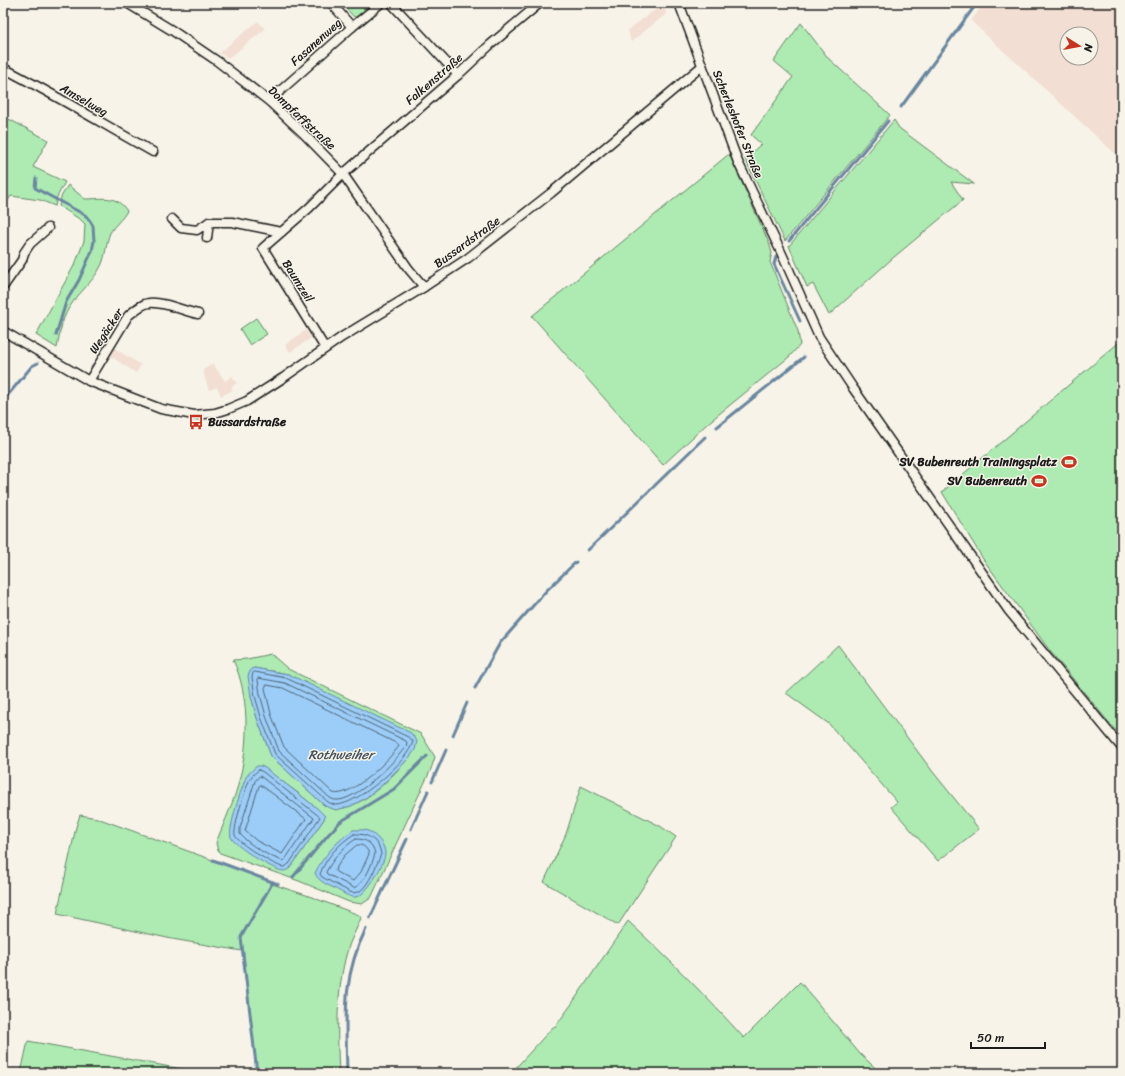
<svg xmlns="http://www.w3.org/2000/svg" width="1125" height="1076" viewBox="0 0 1125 1076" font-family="Sriracha,sans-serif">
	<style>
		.built { fill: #f2ded2; fill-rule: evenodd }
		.green { fill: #adebb2; stroke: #648467; fill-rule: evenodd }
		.water { fill: #9ccdf8; stroke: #6986a0 }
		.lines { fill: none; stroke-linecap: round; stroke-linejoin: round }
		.shore { stroke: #4f6374; stroke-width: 1 }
		.stream { stroke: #6986a0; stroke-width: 3 }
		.street-casing { stroke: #1c1c1c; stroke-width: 11 }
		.street { stroke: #f7f3e8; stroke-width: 8 }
		.labels { text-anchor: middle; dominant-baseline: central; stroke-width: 3; stroke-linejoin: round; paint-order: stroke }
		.street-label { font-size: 12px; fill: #1c1c1c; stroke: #f7f3e8 }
		.poi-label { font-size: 12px; font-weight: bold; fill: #1c1c1c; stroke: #f7f3e8; text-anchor: end }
		.water-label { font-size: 13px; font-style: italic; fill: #42515e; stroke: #f7f3e8 }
	</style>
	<rect width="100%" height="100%" fill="#f7f3e8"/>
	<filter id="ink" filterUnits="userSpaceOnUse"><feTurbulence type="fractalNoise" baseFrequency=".025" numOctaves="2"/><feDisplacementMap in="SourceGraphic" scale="8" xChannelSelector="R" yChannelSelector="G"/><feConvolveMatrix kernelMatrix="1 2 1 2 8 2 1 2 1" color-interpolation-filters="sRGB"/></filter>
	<g filter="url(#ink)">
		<g class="built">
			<polygon points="664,3 666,14 631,42 628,30"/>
			<path d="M 984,3 L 1122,3 L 1122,160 L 971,21 ZM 1067,34 L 1091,34 L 1091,58 L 1067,58 Z"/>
			<polygon points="258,21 265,29 229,58 219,53"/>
			<polygon points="306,330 311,338 290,352 285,345"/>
			<polygon points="114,348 141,365 136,373 110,356"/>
			<polygon points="213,364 225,381 232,376 237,383 231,387 233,390 221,396 217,387 209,390 205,379 203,370"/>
		</g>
		<g class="green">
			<polygon points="341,3 374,3 357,17 354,17"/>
			<polygon points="801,23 829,59 890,115 785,241 745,159 761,144 751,135 793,77 774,61"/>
			<polygon points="3,116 48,140 33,167 65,182 57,197 55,206 40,200 11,196 3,208"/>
			<polygon points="894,120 899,128 974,184 951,182 963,200 894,257 829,315 813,284 807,287 789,246"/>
			<polygon points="729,154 769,243 772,253 770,262 798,331 800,345 789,357 708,423 663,465 532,316"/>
			<path d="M 68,185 L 85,199 C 103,199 116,194 127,211 C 123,219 114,225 110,233 C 106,242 106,256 101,266 C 94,280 82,290 73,302 C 62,316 60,332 57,348 L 36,335 L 76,262 L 84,241 L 85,224 L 81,220 L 59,206 L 61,197 Z"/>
			<polygon points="256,318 267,334 250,345 240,329"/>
			<polygon points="1122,340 1122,725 1116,731 1050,651 983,559 942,492"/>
			<polygon points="838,645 933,772 979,829 938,861 891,807 897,802 829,724 786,693"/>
			<path d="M 271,654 L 288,669 L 421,734 L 435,757 L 431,769 L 371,898 L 362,904 L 349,902 L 299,881 L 220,853 L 218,851 L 216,843 C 224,822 235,800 240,777 C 249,742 249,693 233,660 L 247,659 ZM 254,668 L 288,674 L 409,758 C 391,777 365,807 337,809 C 333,809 329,807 325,806 L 271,756 L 257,718 L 251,696 ZM 261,766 L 298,793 L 323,814 L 324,819 L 291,867 L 287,870 L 231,827 L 247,777 Z"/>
			<polygon points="581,786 660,826 676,837 618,925 544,882 566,834"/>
			<path d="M 80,815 L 97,818 L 273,882 L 272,884 L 306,895 L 359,915 L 361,918 C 357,929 350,940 347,952 C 336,991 337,1033 339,1073 L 257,1073 L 242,951 L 172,939 L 57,914 L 76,827 Z"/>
			<path d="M 628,921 C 668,958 707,997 744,1038 L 800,982 L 860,1054 L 881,1073 L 511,1073 L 553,1027 L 555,1027 L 571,1005 Z"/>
			<polygon points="28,1041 204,1073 21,1073"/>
		</g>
		<g class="water">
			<polygon points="254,668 288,674 411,733 417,741 415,750 409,758 381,786 364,799 351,806 336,810 325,806 271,756 257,718 251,696 248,676 251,669"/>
			<path d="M 257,766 L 261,766 L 265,768 L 317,808 L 325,816 L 324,819 L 291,867 C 289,869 286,871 283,871 C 273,870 234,846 231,837 C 228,828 242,787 246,777 C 249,773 253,769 257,766 Z"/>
			<path d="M 353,830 C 358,830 364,829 368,831 C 377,835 386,846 385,855 C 383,866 367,895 356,897 C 349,898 340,891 334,888 C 326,884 318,881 315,873 C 324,855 337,841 353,830 Z"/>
		</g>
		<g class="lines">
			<g class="shore">
				<path d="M 255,672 L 286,678 L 408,737 L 413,741 C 409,761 357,805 336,805 C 334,805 330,803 328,802 L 275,754 L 261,717 L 255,696 L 252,677 L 253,673 Z"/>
				<path d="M 258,678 L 285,683 L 406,741 L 407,743 L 406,746 C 396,761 355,802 336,800 C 334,800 332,799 330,798 L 279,751 L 266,716 L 260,694 Z"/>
				<path d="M 267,685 L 283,688 L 398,744 L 399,746 C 390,759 350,799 333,793 L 284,747 L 271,714 L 265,688 Z"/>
				<path d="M 259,770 L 263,772 L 320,817 L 289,864 C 287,865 286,867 283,867 C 275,866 237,843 235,835 C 233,828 246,786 250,779 C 252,775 256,772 259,770 Z"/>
				<path d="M 260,776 L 314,818 L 284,861 C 271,858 249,845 240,834 L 240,828 L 255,781 Z"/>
				<polygon points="261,785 306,819 282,854 257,841 245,831 259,786"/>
				<path d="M 354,834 C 367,833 379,840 381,854 C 377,864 369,885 360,891 C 357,893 353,893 350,892 L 322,877 L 320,874 C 326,857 340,843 354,834 Z"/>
				<path d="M 356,839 C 366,839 373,843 375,854 C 372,864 365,883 354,888 L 327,874 L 326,872 C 333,859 343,847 356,839 Z"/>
				<path d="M 357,845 C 363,844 367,848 369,854 L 361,872 L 353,881 L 336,872 L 335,870 L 344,856 Z"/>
			</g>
			<g class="stream">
				<polyline points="901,107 977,3"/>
				<polyline points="36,178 35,188 85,215 90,221 93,226 94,241 92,251 79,280 66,302 56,335"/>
				<polyline points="789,241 888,121"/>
				<polyline points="776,257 774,264 800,321"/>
				<polyline points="3,401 32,366 38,363"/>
				<polyline points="717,427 804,357"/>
				<polyline points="588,550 705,437"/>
				<polyline points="475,688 500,643 547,590 576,562"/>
				<polyline points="453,735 467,703"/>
				<polyline points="432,782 446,750"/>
				<polyline points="411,829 428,791"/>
				<polyline points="213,860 278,884"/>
				<polyline points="293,877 327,836 340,822 394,789 427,756"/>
				<polyline points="370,918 407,839"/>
				<polyline points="257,1073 241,937 273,882"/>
				<path d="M 347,1073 C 346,1020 341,978 366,929"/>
			</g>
			<g class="street-casing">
				<g id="street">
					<polyline points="127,3 173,31 217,61 270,102 303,133 343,174 408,268 424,287"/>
					<polyline points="331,3 352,27"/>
					<polyline points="391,3 458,75"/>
					<polyline points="679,3 738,162 781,252 819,337 853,388 1009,611 1122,748"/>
					<path d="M 3,68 C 54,94 103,124 153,152"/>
					<polyline points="270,102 280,91 352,27 381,3"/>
					<polyline points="172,219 181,228 197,230 209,222 232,222 281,232"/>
					<polyline points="207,238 209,222"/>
					<polyline points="3,287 22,260 24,253 30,244 48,228"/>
					<polyline points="3,331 89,381 161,409 194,415 215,413 228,409 247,401 283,378 342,337 424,287 468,258 551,193 702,66"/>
					<polyline points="325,348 263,248 309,208 343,174 458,75 490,45 540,3"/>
					<path d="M 89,381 L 128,316 C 134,311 141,304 149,303 C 162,301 184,311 198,314"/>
				</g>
			</g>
			<use href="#street" class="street"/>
		</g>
	</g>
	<defs>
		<g id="bus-bare" transform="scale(1.2)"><path d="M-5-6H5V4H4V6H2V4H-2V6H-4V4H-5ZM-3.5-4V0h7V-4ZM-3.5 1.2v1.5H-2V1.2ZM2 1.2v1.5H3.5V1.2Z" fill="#c8321e" stroke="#f7f3e8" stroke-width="2.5" paint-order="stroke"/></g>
		<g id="stadium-bare" transform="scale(1.2)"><path d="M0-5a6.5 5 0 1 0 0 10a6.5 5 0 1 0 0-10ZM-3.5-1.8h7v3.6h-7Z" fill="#c8321e" stroke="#f7f3e8" stroke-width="2.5" paint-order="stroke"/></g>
	</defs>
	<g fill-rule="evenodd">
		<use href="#bus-bare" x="196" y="422"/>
		<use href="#stadium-bare" x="1069" y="462"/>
		<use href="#stadium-bare" x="1039" y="481"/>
	</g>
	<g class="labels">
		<g class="street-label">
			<text transform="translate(316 42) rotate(-42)">Fasanenweg</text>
			<text transform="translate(434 79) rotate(-41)">Falkenstraße</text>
			<text transform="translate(84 100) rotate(30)">Amselweg</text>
			<text transform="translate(302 118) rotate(43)">Dompfaffstraße</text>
			<text transform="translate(738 124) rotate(68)">Scherleshofer Straße</text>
			<text transform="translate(467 242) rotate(-36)">Bussardstraße</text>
			<text transform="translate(298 281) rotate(58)">Baumzeil</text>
			<text transform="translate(106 331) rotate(-57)">Wegäcker</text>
		</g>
		<g class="poi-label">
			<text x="208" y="422" text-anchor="start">Bussardstraße</text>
			<text x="1057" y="462">SV Bubenreuth Trainingsplatz</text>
			<text x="1027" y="481">SV Bubenreuth</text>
		</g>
		<g class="water-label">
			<text x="341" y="754">Rothweiher</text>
		</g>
	</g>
	<rect width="1125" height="1076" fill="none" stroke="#f7f3e8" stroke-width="16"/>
	<rect x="8" y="8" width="1109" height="1060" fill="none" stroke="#1c1c1c" stroke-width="1.5" filter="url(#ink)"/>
	<g transform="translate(1079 46) rotate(101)"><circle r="19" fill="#f7f3e8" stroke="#9f9d96"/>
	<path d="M0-3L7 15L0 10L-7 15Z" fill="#c8321e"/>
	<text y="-6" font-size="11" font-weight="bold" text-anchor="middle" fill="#1c1c1c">N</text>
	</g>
	<path d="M971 1042v6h74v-6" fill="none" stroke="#1c1c1c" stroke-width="2"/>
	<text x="977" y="1042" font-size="12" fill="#1c1c1c" stroke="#f7f3e8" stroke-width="3" paint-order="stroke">50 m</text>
</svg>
